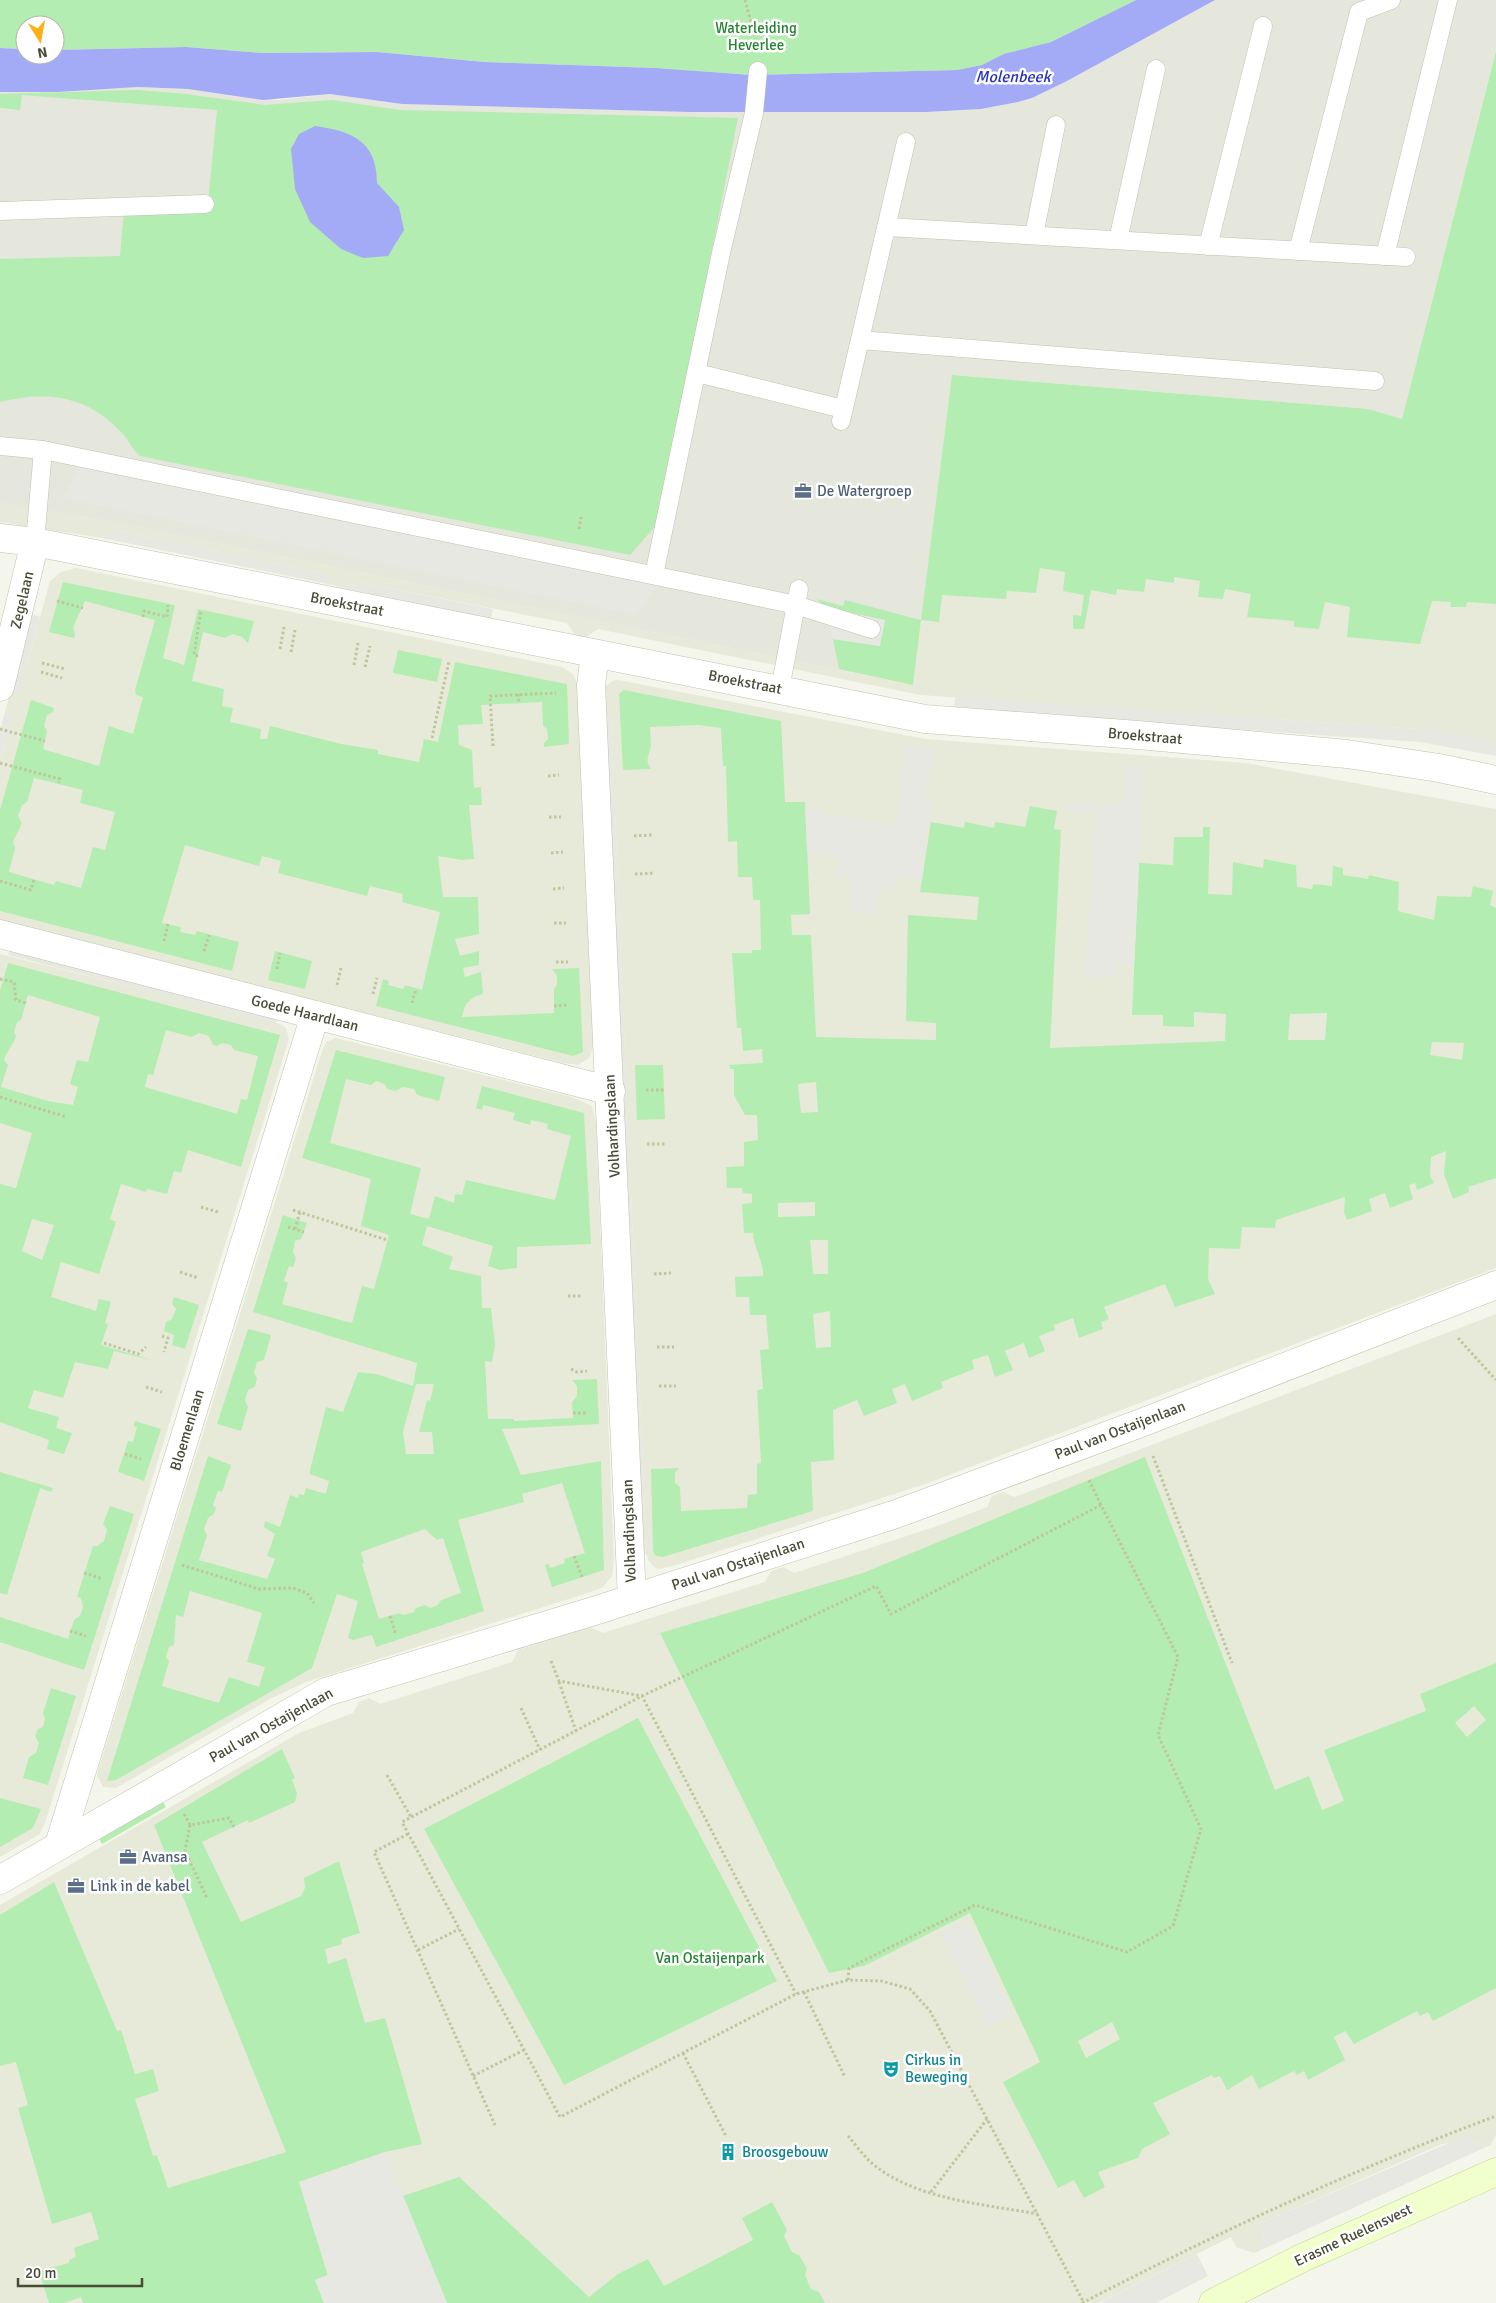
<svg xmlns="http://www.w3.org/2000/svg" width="1496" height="2303" viewBox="0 0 1496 2303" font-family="Signika,sans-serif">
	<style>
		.residential { fill: #e7ead8 }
		.industrial { fill: #e5e6dc }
		.green { fill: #b4edb1; fill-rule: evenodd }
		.parking { fill: #e7e8e2 }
		.water { fill: #a4abf6 }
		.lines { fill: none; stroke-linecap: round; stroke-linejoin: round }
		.service-casing { stroke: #bfc3ac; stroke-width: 19 }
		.minor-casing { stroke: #bfc3ac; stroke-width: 29 }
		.secondary-casing { stroke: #c6d696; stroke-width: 29 }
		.path { stroke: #bfc69c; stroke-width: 3; stroke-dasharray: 2.5 2.5; stroke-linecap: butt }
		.service { stroke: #fff; stroke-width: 18 }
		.minor { stroke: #fff; stroke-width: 28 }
		.secondary { stroke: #f1ffcc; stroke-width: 28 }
		.labels { text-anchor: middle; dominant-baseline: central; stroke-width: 5; stroke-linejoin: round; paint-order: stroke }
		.park-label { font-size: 15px; fill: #258331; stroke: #fff }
		.service-label { font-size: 15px; fill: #4e5e75; stroke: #fff; text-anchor: start }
		.street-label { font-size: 15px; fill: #494b37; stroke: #fff }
		.culture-label { font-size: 15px; fill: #0d838f; stroke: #fff; text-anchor: start }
		.water-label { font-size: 16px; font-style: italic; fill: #2732c0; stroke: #fff }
	</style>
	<rect width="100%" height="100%" fill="#f4f6eb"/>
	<g class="residential">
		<polygon points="952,375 1233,399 1496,417 1496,743 1420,729 920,695 598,629 585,638 575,635 567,623 358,582 347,589 333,585 325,574 114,530 102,538 0,522 0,503 114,522 913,685"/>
		<polygon points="76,568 562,667 573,674 578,685 592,1005 601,1012 601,1028 589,1058 578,1065 563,1063 0,920 0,761 12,718 6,708 9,697 20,691 50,581 61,572"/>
		<polygon points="618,680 925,739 1246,763 1496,809 1496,1268 928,1483 673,1566 658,1569 654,1567 648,1560 647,1554 631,1194 622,1185 621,1161 629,1152 611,714 603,707 604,688 612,681"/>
		<polygon points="0,954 280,1024 286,1028 289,1039 46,1820 40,1834 0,1857"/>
		<polygon points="336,1038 572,1097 592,1106 596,1122 614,1560 612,1576 603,1587 591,1592 306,1682 270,1699 116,1788 103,1787 97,1775 99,1767 321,1054 326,1042"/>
		<polygon points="1496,1314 1496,2135 1491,2145 1486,2147 1472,2140 1442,2144 1259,2224 1264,2234 1259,2251 1254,2253 1236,2247 1231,2237 1098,2303 0,2303 0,1905 299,1733 353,1713 359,1702 369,1698 380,1704 512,1662 518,1650 590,1627 603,1633 765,1582 771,1571 783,1567 794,1573 940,1525 987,1507 992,1496 1003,1492 1015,1497"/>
	</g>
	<polygon class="industrial" points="1215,0 1496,0 1496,51 1402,419 1368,409 952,375 913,685 114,522 0,503 0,92 58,92 138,87 188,89 278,100 330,94 402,104 688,112 926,112 981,109 1018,102 1032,98 1067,81"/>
	<g class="green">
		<polygon points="0,0 1136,0 1051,42 982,65 957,70 752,75 656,68 485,62 377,52 263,53 186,47 55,50 55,25 25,25 25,49 0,48"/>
		<polygon points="1496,51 1496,604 1467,602 1466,607 1450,607 1451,602 1432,601 1420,644 1347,637 1350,607 1325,602 1319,629 1294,627 1294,621 1247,617 1251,594 1225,589 1223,599 1200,597 1198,597 1200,581 1174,577 1174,583 1146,579 1144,592 1117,589 1116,595 1091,590 1084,629 1073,629 1073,615 1081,616 1084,595 1063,591 1065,572 1040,568 1036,593 1007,591 1006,599 942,595 939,622 921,620 913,685 839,669 833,639 880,646 824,607 817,599 843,606 845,600 921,620 952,375 1368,409 1402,419"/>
		<path d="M 137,90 L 186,94 L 264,105 L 332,100 L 400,110 L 738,118 L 658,523 L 630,555 L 140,456 C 132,449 127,437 118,429 C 85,395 45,391 0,402 L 0,259 L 120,256 L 124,211 L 207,213 L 217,110 L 22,95 L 20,110 L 0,108 L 0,94 Z"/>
		<path d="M 63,582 L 175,605 L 163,658 L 184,665 L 198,609 L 254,621 L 248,643 L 242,637 L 232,634 L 225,638 L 203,632 L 192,681 L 224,689 L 222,706 L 233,708 L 230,722 L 261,729 L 260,739 L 267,739 L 270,726 L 341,744 L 378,750 L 378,754 L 419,762 L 424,739 L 438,742 L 455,662 L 567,684 L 569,744 L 544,747 L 544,743 L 548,739 L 547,729 L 543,726 L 542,702 L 481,705 L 483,724 L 458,725 L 459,745 L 472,750 L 474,788 L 481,787 L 482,805 L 469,805 L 474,859 L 462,860 L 438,856 L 443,897 L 478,897 L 479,934 L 455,939 L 460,956 L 479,951 L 479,965 L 463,968 L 465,977 L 481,972 L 483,994 C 470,997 464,1004 462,1017 L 554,1013 L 554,989 L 557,985 L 557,976 L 552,969 L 579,968 L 583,1052 L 573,1056 L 376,1006 L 383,979 L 389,981 L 388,985 L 403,989 L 405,985 L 422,990 L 440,912 L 402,902 L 403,894 L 370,886 L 367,896 L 278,873 L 281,861 L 262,856 L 259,866 L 185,845 L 162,923 L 181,927 L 180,932 L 195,935 L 197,931 L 239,942 L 232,971 L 0,911 L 0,810 L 31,700 L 54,708 L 53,712 L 47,715 L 44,726 L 47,731 L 43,749 L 99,766 L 109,726 L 133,734 L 143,697 L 136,695 L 135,690 L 155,620 L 85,601 C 81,611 76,619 73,628 L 75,634 L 74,638 L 49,632 ZM 34,778 L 83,790 L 80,803 L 115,812 L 105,850 L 93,847 L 81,888 L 56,881 L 54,885 L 9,872 L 15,848 L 13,842 L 22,823 L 18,816 L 22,805 L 27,802 Z"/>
		<polygon points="398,650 442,659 437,682 393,673"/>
		<path d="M 624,690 L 781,721 L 785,802 L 805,802 L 810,914 L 791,915 L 792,935 L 811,935 L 816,1037 L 936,1040 L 936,1023 L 906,1021 L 908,915 L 977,920 L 979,897 L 920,892 L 931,822 L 964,828 L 965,822 L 994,828 L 995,822 L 1025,827 L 1030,806 L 1057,811 L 1054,829 L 1061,830 L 1050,1048 L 1225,1041 L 1226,1014 L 1194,1012 L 1194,1027 L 1163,1026 L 1163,1015 L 1132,1015 L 1139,863 L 1173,865 L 1174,837 L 1203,837 L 1203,827 L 1210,827 L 1208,894 L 1232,895 L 1233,862 L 1263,868 L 1264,859 L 1296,865 L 1297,887 L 1312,889 L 1313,884 L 1332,886 L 1333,866 L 1343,868 L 1343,875 L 1368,879 L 1369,875 L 1399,882 L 1398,911 L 1434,920 L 1437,896 L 1471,897 L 1473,886 L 1493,891 L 1490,905 L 1496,908 L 1496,1178 L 1468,1187 L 1469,1192 L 1453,1199 L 1444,1174 L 1446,1151 L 1431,1157 L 1430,1176 L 1434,1183 L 1417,1190 L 1415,1183 L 1409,1185 L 1413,1199 L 1390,1208 L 1385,1193 L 1369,1199 L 1372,1211 L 1347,1220 L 1344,1213 L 1345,1197 L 1276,1220 L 1275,1228 L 1242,1227 L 1240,1249 L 1209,1248 L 1208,1279 L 1215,1294 L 1175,1307 L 1165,1284 L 1104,1307 L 1109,1319 L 1101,1322 L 1103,1329 L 1079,1338 L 1073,1318 L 1054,1325 L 1055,1330 L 1039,1336 L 1045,1351 L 1029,1358 L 1024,1343 L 1005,1351 L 1013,1370 L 995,1377 L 988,1355 L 972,1360 L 974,1369 L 941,1382 L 943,1388 L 912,1401 L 905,1384 L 892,1389 L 897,1403 L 864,1416 L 857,1400 L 833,1410 L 834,1460 L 811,1462 L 813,1511 L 663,1557 L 656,1556 L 653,1551 L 651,1469 L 679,1468 L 675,1473 L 675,1483 L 680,1487 L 681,1511 L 747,1508 L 748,1495 L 757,1494 L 757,1464 L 761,1463 L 757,1390 L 763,1389 L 760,1350 L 769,1349 L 766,1315 L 750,1315 L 749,1297 L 736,1297 L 735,1277 L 763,1276 C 764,1262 753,1246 753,1233 L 744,1233 L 742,1204 L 752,1203 L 752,1194 L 743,1193 L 742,1188 L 727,1188 L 726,1167 L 744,1166 L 744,1142 L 758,1140 L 757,1115 L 745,1115 L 734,1095 L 734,1069 L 730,1069 L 729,1065 L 763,1063 L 762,1049 L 743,1051 L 741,1028 L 737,1028 L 732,953 L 752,953 L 752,950 L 761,950 L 760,900 L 753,900 L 752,877 L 738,877 L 737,841 L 728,842 L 726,766 L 723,766 L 721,728 L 699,725 L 650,727 C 650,733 652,744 650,750 C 647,759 646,761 651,769 L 623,770 L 619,694 ZM 1327,1013 L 1325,1040 L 1288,1040 L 1290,1014 ZM 1432,1042 L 1464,1043 L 1462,1060 L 1430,1055 ZM 816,1082 L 818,1112 L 801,1113 L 798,1084 ZM 815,1202 L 815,1216 L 778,1217 L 778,1203 ZM 810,1240 L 828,1240 L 828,1274 L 813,1274 ZM 830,1311 L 831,1347 L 816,1348 L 813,1314 Z"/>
		<polygon points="275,951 312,961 305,989 268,980"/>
		<path d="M 8,963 L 280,1035 L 241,1167 L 188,1150 L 181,1173 L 174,1171 L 167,1194 L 147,1189 L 146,1192 L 121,1184 L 110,1219 L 116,1222 L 99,1274 L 61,1262 L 51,1297 L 96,1311 L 99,1299 L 111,1302 L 105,1323 L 108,1324 L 101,1345 L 155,1361 L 114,1351 L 108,1369 L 75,1362 L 63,1398 L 34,1390 L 28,1408 L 59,1417 L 56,1428 L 72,1433 L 64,1454 L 47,1449 L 49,1440 L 0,1422 L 0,1184 L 16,1188 L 32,1133 L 0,1123 L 0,991 ZM 28,995 L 100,1017 L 88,1062 L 77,1060 L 70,1084 L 78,1087 L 73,1105 L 48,1101 L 1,1087 L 8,1065 L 4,1060 C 7,1050 13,1046 16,1036 L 14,1032 L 17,1022 L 21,1020 ZM 166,1030 L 192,1037 L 199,1033 L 209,1036 L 213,1045 L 217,1046 L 222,1043 L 231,1045 L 234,1050 L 258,1056 L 247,1100 L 241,1099 L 237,1114 L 145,1087 L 148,1074 L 153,1075 ZM 32,1219 L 54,1225 L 42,1260 L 22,1251 Z"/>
		<path d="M 336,1050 L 445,1077 L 439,1101 L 417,1095 L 414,1089 L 403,1087 L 395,1091 L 387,1089 L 385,1084 L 376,1081 L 371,1085 L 346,1079 L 330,1143 L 421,1168 L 410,1214 L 429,1219 L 435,1196 L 454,1203 L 455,1194 L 462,1195 L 466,1180 L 555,1200 L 571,1136 L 547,1129 L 548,1124 L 531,1120 L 530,1125 L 513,1120 L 515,1113 L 483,1105 L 482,1110 L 476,1108 L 482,1086 L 584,1113 L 591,1244 L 517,1247 L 517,1268 L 500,1270 L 488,1266 L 493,1246 L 427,1226 L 422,1245 L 453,1257 L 449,1269 L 481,1276 L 482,1308 L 491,1308 L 495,1345 L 492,1362 L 485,1361 L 488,1419 L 514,1419 L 514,1421 L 573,1418 L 572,1402 L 577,1396 L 577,1386 L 572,1380 L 597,1379 L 599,1424 L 502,1429 L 521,1475 L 601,1461 L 604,1570 L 552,1587 L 545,1565 L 549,1564 L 550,1568 L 565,1563 L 564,1559 L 585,1553 L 562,1483 L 522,1494 L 524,1502 L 458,1520 L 484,1611 L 376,1647 L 372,1635 L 353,1640 L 348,1638 L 358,1601 L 337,1594 L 312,1668 L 116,1780 L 107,1781 L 208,1456 L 231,1465 L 222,1492 L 218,1491 L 213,1505 L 216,1508 L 214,1514 L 208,1518 L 204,1529 L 207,1535 L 199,1560 L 267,1579 L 275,1559 L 267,1556 L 275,1534 L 264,1527 L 265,1521 L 280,1527 L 290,1495 L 298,1498 L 299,1494 L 304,1495 L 306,1488 L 326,1494 L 329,1481 L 310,1474 L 310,1470 L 326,1407 L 343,1412 L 358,1372 L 376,1374 L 413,1386 L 417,1363 L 253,1312 L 283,1215 L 307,1223 L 301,1239 L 295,1241 L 293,1252 L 296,1258 L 293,1267 L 289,1266 L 284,1281 L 288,1283 L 282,1304 L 352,1323 L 362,1286 L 374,1289 L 389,1235 L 361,1226 L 371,1179 L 302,1158 ZM 416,1384 L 434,1384 L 430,1401 L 427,1400 L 419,1432 L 432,1432 L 434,1454 L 406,1454 L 403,1432 ZM 425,1529 L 437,1540 L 443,1538 L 461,1593 L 441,1600 L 438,1605 L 430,1608 L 425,1605 L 416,1608 L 414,1612 L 404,1615 L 399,1613 L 379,1619 L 362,1564 L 364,1563 L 361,1552 ZM 190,1591 L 262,1613 L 247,1662 L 265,1667 L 259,1687 L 229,1677 L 219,1703 L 162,1686 L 169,1661 L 166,1657 L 169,1647 L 174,1645 L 176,1615 L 183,1617 Z"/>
		<polygon points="635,1065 663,1065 665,1119 637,1120"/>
		<polygon points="174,1297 199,1305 185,1349 172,1345 174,1335 164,1331 166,1322 172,1319 176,1309 172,1303"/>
		<polygon points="248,1329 271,1335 264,1360 257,1362 254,1373 257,1378 255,1387 248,1390 245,1400 248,1407 241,1431 217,1424"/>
		<polygon points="135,1421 161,1429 144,1481 118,1472 128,1441 133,1442 137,1427 134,1426"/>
		<path d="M 1145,1457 L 1275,1790 L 1309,1776 L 1322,1810 L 1344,1801 L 1324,1750 L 1426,1711 L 1420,1694 L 1496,1663 L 1496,1988 L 1433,2021 L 1428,2012 L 1420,2016 L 1417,2011 L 1354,2044 L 1345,2031 L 1334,2037 L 1345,2060 L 1308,2080 L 1304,2071 L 1297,2075 L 1294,2071 L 1259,2089 L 1252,2075 L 1227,2090 L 1220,2076 L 1214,2078 L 1212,2075 L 1153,2103 L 1170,2134 L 1142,2149 L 1138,2158 L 1098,2172 L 1105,2187 L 1084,2198 L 1074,2180 L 1058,2188 L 1003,2082 L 1040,2062 L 970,1913 L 864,1966 L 829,1973 L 660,1633 L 863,1573 ZM 1474,1706 L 1486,1720 L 1467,1737 L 1455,1723 ZM 1112,2022 L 1120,2039 L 1086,2058 L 1078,2041 Z"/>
		<polygon points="0,1472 53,1488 51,1492 40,1488 7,1595 0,1593"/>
		<polygon points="110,1506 134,1514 84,1670 0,1642 0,1617 68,1639 74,1620 80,1616 83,1607 81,1598 77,1597 93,1546 97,1546 104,1541 107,1530 103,1524"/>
		<polygon points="51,1688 76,1696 48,1785 23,1778 29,1757 36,1753 39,1743 35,1736 38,1729 43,1727 45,1718 43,1713"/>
		<polygon points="638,1718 777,1981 564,2085 424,1829"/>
		<polygon points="282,1749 295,1778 292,1780 297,1793 295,1802 249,1823 248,1820 202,1842 241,1922 301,1896 305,1888 304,1878 339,1861 360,1933 341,1939 342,1944 325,1949 328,1964 346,1958 365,2023 385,2018 422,2144 385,2152 299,2182 328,2276 315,2280 324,2303 83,2303 81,2297 64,2303 49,2303 39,2271 69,2263 69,2260 76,2257 74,2248 99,2239 91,2212 52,2224 18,2108 28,2105 16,2062 0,2066 0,1915 54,1882 117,2031 121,2030 135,2074 153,2069 159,2091 135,2099 153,2156 157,2155 168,2188 286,2152 154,1825"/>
		<polygon points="0,1798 41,1809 33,1828 0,1847"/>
		<polygon points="161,1798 166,1807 102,1844 97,1835"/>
		<polygon points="459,2177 589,2297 618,2274 648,2259 664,2286 753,2240 742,2218 772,2202 787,2230 784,2236 792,2252 799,2255 807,2269 805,2275 811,2289 819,2292 825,2303 447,2303 403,2196"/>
	</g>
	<g class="parking">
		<polygon points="87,459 664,578 636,615 61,498"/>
		<polygon points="114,530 325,574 333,585 102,538"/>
		<polygon points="358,582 493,609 491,619 347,589"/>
		<polygon points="824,607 885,620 880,646 833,639"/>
		<polygon points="31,614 40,617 20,691 9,697"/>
		<polygon points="955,697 1420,729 1453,734 1496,743 1496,756 1420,742 954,710"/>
		<polygon points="603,707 611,714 629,1152 621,1161"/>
		<polygon points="6,708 12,718 0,761 0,730"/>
		<polygon points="903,745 935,750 925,796 932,797 922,881 896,877 894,889 880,887 877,914 851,913 850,874 835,875 838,857 807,852 805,806 807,806 807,809 826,813 826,815 893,825 894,822 896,823 902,789"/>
		<polygon points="1125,765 1144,766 1134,964 1118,964 1116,977 1085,978 1096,813 1063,810 1064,803 1123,806"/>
		<polygon points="10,947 279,1015 276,1024 8,955"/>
		<polygon points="622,1185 631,1194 647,1554 637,1554"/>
		<polygon points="966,1921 1013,2014 987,2027 940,1933"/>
		<polygon points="1470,2134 1472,2140 1486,2147 1259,2251 1264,2234 1259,2224"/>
		<polygon points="385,2152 398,2183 447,2303 324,2303 315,2280 328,2275 299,2182"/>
		<polygon points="1197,2254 1208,2276 1156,2303 1104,2303 1103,2301"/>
	</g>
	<g class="water">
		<polygon points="1136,0 1215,0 1067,81 1032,98 1018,102 981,109 926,112 688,112 402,104 330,94 263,100 188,89 138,87 58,92 0,92 0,48 25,49 25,55 55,55 55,50 186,47 263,53 377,52 485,62 656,68 752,75 957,70 982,65 1004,54 1051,42"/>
		<path d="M 315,126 C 352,131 377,141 377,183 L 399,207 L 404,230 L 388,256 L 363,258 L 341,249 L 310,222 L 295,189 L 291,149 L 299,134 Z"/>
	</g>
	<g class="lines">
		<g class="service-casing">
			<g id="service">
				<polyline points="0,211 205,204"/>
				<polyline points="887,227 1406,257"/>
				<polyline points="1034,235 1056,125"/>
				<polyline points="1118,240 1156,69"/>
				<polyline points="1208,246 1263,26"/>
				<polyline points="1298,251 1359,12 1391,0"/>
				<polyline points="1385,256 1448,0"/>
				<polyline points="860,340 1375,381"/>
				<polyline points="697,373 843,409"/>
				<polyline points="841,421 906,142"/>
				<polyline points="0,446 43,450 749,595 796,605 871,629"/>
				<polyline points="35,542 43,450"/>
				<polyline points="654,575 721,253 754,113 758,71"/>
				<polyline points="780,689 799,589"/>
			</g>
		</g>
		<g class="minor-casing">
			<g id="minor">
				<polyline points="0,538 35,542 925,719 1138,735 1347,754 1439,768 1496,780"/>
				<polyline points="595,654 591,685 632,1599"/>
				<polyline points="0,687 35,542"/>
				<polyline points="0,934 611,1091"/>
				<polyline points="59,1845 315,1015"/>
				<polyline points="0,1880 326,1692 594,1611 896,1514 1141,1423 1496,1285"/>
			</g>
		</g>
		<g class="secondary-casing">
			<polyline id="secondary" points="1213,2303 1302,2258 1496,2172"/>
		</g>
		<g class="path">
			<polyline points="745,0 756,41"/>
			<polyline points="579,529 581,517"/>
			<polyline points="57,601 83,608"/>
			<polyline points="143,617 144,611 167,617 168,605"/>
			<polyline points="280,649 284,627"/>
			<polyline points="291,652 295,630"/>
			<polyline points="198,656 194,655 201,610"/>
			<polyline points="42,663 65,669"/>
			<polyline points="354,665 358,643"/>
			<polyline points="365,667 370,646"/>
			<polyline points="41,672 62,678"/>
			<polyline points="518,694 519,703"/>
			<polyline points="0,729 45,741"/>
			<polyline points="432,738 449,661"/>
			<polyline points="493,746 490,696 556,693"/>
			<polyline points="0,763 60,779 59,783"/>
			<polyline points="548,776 559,775"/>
			<polyline points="549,817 561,817"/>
			<polyline points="634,836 653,835"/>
			<polyline points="551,853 563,852"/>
			<polyline points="635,874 655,873"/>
			<polyline points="0,881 31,890 34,879"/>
			<polyline points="553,889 564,888"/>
			<polyline points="554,923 566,923"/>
			<polyline points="164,941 168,924"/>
			<polyline points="204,951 209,935"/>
			<polyline points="556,962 568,962"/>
			<polyline points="277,969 280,953"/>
			<polyline points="0,979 14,982 16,1000 26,1003"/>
			<polyline points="337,985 341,968"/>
			<polyline points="373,994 377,978"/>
			<polyline points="412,1003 416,989"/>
			<polyline points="554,1006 569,1005"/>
			<polyline points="646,1090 664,1090"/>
			<polyline points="0,1097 67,1117"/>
			<polyline points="647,1144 666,1144"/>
			<polyline points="201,1207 218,1212"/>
			<polyline points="293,1210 387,1240"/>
			<polyline points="288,1227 304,1232"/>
			<polyline points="295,1229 300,1212"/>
			<polyline points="180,1272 198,1278"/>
			<polyline points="654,1274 671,1273"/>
			<polyline points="568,1296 582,1296"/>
			<polyline points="162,1336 168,1338 164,1352"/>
			<polyline points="1458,1338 1496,1380"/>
			<polyline points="104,1343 138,1354 146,1347"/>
			<polyline points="657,1347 674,1347"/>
			<polyline points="571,1369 577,1372 587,1371"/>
			<polyline points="659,1386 676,1386"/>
			<polyline points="146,1387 162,1392"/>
			<polyline points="573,1413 588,1413"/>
			<polyline points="125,1454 141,1459"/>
			<polyline points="1153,1456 1232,1663"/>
			<polyline points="1089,1480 1101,1505"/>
			<polyline points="574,1556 582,1577"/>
			<polyline points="182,1565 259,1589 293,1588 307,1593 314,1603"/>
			<polyline points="84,1573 103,1579"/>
			<polyline points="390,1616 396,1635"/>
			<polyline points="70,1631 86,1636"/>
			<polyline points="551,1661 559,1681 642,1696 796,1994"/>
			<polyline points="559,1682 576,1731"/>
			<polyline points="521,1708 540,1750"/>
			<polyline points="387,1775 411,1817"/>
			<polyline points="184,1814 190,1825 229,1818 234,1827"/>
			<polyline points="190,1825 185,1851 207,1898"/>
			<polyline points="408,1834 374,1852 495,2125"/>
			<polyline points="418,1950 459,1929"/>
			<polyline points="848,1980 849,1968 975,1905 1127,1952 1173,1926 1201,1829 1158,1735 1178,1657 1101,1505 891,1614 876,1586 642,1696 402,1822 560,2117 796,1994 848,1980 882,1981 910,1989 930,2011 1084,2303"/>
			<polyline points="804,1992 845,2077"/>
			<polyline points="683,2053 726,2136"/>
			<polyline points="473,2076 524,2050"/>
			<path d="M 848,2136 C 856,2145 864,2157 874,2165 C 918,2200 984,2204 1038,2214"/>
			<polyline points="931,2192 987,2119"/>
			<path d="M 1082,2303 C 1217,2233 1354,2169 1496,2116"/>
		</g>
		<use href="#service" class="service"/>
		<use href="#minor" class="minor"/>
		<use href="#secondary" class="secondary"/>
	</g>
	<defs>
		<g id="office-bare" transform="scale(1.35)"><path d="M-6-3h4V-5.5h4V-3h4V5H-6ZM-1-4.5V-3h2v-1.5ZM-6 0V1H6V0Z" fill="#5c6f8a" stroke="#fff" stroke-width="2.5" paint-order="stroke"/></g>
		<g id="theatre-bare" transform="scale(1.35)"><path d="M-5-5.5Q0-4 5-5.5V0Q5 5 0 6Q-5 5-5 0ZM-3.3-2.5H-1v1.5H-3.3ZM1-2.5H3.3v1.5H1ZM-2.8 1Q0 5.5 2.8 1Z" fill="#0f9aa8" stroke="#fff" stroke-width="2.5" paint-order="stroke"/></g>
		<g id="building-bare" transform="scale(1.35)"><path d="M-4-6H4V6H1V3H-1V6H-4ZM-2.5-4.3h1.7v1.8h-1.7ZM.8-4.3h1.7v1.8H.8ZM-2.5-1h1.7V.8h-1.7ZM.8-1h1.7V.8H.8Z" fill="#0f9aa8" stroke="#fff" stroke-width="2.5" paint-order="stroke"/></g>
	</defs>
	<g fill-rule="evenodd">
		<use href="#office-bare" x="803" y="491"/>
		<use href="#office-bare" x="128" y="1857"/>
		<use href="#office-bare" x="76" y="1886"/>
		<use href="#theatre-bare" x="891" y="2069"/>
		<use href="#building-bare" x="728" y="2152"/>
	</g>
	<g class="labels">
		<g class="park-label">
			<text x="756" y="28">Waterleiding<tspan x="756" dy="17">Heverlee</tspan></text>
			<text x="710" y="1958">Van Ostaijenpark</text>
		</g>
		<g class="service-label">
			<text x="817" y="491">De Watergroep</text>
			<text x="142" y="1857">Avansa</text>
			<text x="90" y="1886">Link in de kabel</text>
		</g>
		<g class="street-label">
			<text transform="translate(22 600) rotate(-77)">Zegelaan</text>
			<text transform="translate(347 604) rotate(11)">Broekstraat</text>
			<text transform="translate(745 682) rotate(11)">Broekstraat</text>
			<text transform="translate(1145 736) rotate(5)">Broekstraat</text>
			<text transform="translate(305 1013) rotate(14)">Goede Haardlaan</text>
			<text transform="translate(612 1126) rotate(-93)">Volhardingslaan</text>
			<text transform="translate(187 1430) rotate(-73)">Bloemenlaan</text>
			<text transform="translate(1120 1430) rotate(-21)">Paul van Ostaijenlaan</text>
			<text transform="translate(629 1531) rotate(-92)">Volhardingslaan</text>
			<text transform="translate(738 1564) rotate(-18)">Paul van Ostaijenlaan</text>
			<text transform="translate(271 1725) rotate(-29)">Paul van Ostaijenlaan</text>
			<text transform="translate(1353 2235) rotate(-25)">Erasme Ruelensvest</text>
		</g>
		<g class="culture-label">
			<text x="905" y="2060">Cirkus in<tspan x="905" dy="17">Beweging</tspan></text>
			<text x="742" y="2152">Broosgebouw</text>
		</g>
		<g class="water-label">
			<text x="1013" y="77">Molenbeek</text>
		</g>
	</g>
	<g transform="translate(40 40) rotate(169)"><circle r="24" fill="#ffffff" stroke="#b6b7af"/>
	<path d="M0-4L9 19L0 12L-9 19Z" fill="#ffb019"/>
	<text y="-8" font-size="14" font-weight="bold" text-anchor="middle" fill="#494b37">N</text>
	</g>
	<path d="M18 2278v8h124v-8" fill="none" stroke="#494b37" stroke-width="2.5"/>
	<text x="25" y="2278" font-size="15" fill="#494b37" stroke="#ffffff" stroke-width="4" paint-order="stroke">20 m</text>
</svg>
